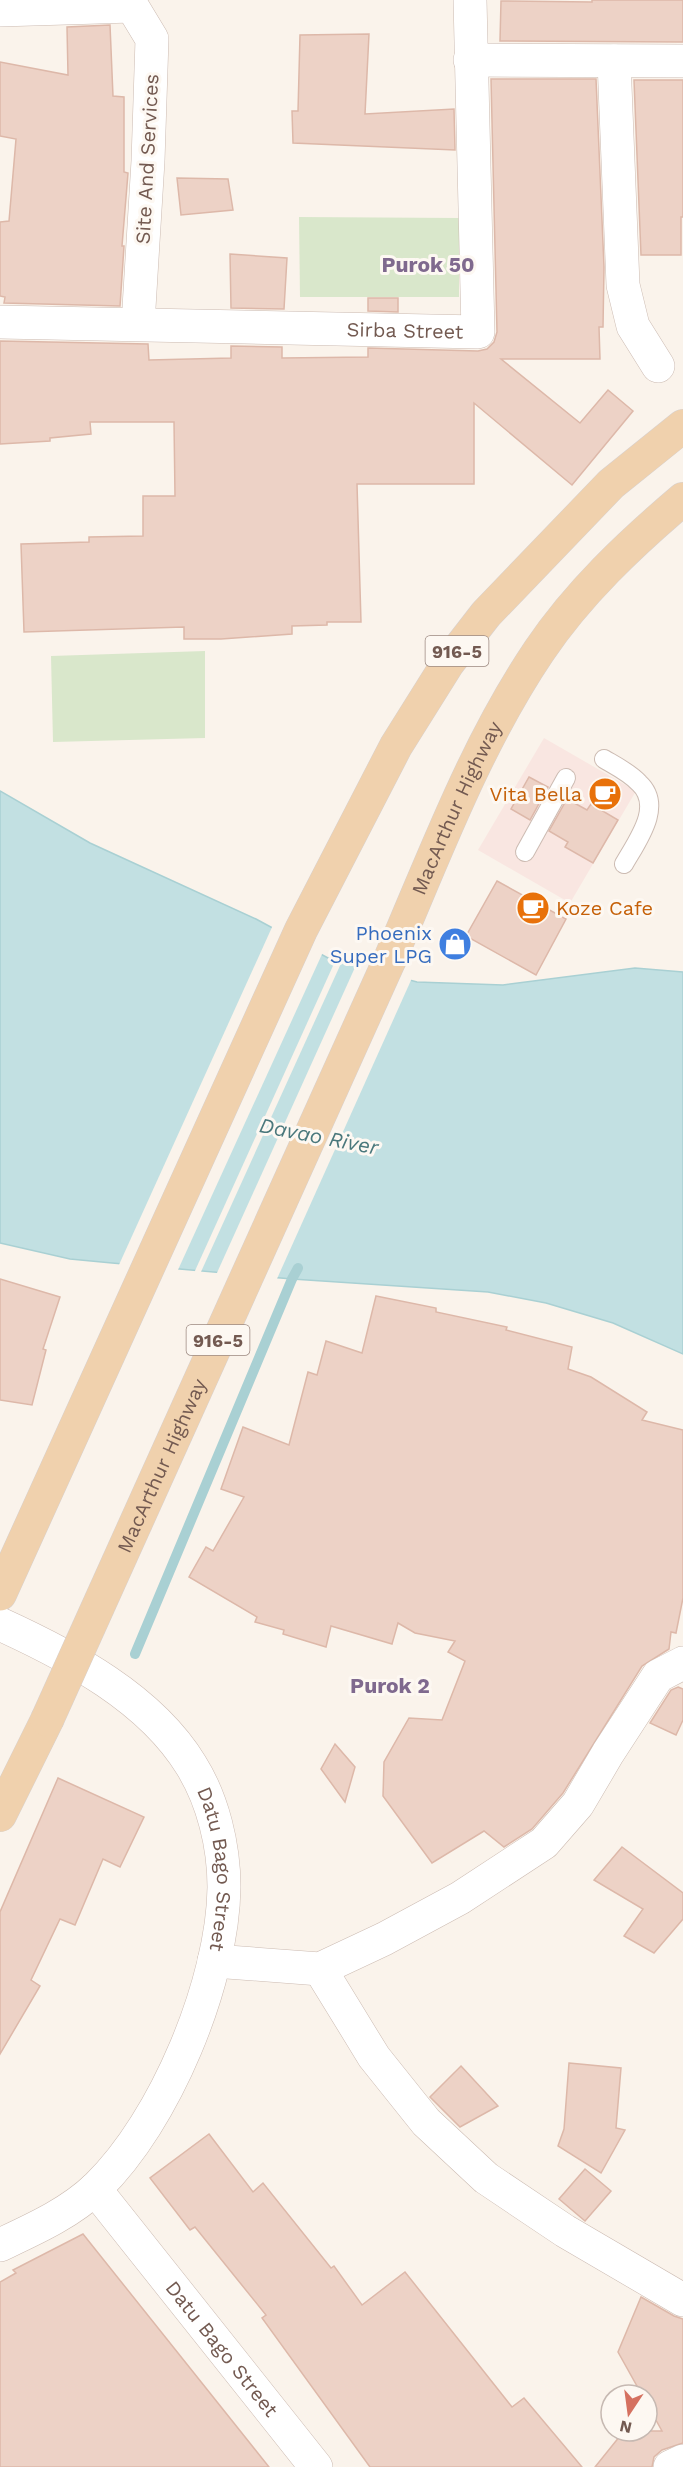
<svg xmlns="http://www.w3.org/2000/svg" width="683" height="2467" viewBox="0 0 683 2467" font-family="'Work Sans',sans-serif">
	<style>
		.commercial { fill: #f9e6e1 }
		.green { fill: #d9e7cb }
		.water { fill: #c2e0e2; stroke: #a9d0d3; stroke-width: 1.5 }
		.pier { fill: #faf3eb }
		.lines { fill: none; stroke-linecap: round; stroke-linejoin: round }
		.stream { stroke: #a9d0d3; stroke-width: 10 }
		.building { fill: #edd2c6; stroke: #ddb8a9; stroke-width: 1.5 }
		.lane-casing { stroke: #ccbbb2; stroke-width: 20 }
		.street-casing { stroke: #ccbbb2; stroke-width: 34 }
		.primary-casing { stroke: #d8d1ce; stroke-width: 34 }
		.lane { stroke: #fff; stroke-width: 18 }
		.street { stroke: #fff; stroke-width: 33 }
		.primary { stroke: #f0d1ad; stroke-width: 33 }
		.primary-bridge-casing { stroke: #d8d1ce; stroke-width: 34; stroke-linecap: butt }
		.primary-bridge { stroke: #f0d1ad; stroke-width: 33 }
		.labels { text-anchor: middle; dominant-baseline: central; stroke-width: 6; stroke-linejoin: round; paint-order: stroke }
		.shield { fill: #fdf8f2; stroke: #9c8981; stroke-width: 1.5 }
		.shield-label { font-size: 18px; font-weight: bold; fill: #735a51 }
		.street-label { font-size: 20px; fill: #735a51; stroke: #fdf8f2 }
		.food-label { font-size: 20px; fill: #c56008; stroke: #fdf8f2; text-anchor: end }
		.shop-label { font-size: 20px; fill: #366cbe; stroke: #fdf8f2; text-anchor: end }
		.neighbourhood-label { font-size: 21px; font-weight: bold; fill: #7f698e; stroke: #fdf8f2 }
		.water-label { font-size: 21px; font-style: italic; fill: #4a787c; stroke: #fdf8f2 }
	</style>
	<rect width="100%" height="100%" fill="#faf3eb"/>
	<polygon class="commercial" points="544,738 636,791 570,903 478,850"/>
	<g class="green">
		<polygon points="299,217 459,218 459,297 300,297"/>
		<polygon points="205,651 205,738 53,742 51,656"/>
	</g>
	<polygon class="water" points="0,791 90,843 256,919 328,958 417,982 503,985 635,968 683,972 683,1354 613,1323 546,1303 488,1292 292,1279 112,1263 70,1259 0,1243"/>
	<g class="pier">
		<polygon points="273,925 323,952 177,1272 118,1267"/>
		<polygon points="337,957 343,959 200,1274 194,1273"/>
		<polygon points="357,963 412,978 276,1281 216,1275"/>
	</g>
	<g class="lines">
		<polyline class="stream" points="135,1654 292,1279 298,1268"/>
	</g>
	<g class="building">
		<polygon points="592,0 683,0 683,42 500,41 501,1 592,2"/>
		<polygon points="110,25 113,96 124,97 124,172 128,173 122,246 124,246 120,306 4,303 5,297 0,296 0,222 9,221 16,139 0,136 0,62 68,75 67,27"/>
		<polygon points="369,34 365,114 454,109 455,150 293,143 292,111 298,111 300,35"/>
		<polygon points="491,79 596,79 604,267 603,327 599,327 600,359 501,359 580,423 608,390 633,411 572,485 474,403 474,484 357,484 361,622 327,622 327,625 292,626 292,634 221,639 184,639 184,627 24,632 21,544 89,542 89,537 143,536 143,496 175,496 174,422 90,422 91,434 50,438 50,441 0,444 0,341 148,344 149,360 231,358 231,346 282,347 282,358 368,357 368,348 478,351 487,349 494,342 497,332"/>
		<polygon points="634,80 683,80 683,217 681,217 681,255 641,255"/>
		<polygon points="177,178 228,179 233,210 181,215"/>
		<polygon points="230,254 287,258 284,309 231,308"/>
		<polygon points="368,298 398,298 398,312 368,311"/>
		<polygon points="529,777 548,787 530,820 511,809"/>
		<polygon points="567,799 587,810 591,804 618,820 593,863 565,847 568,842 549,831"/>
		<polygon points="497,881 566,919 536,975 466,936"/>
		<polygon points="0,1279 60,1297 43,1349 46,1350 32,1405 0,1400"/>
		<polygon points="376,1296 436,1308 436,1312 507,1327 506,1330 572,1347 568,1369 591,1377 647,1412 642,1420 683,1430 683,1598 676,1633 671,1632 669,1649 642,1666 563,1793 532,1829 504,1847 484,1831 432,1863 383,1796 384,1762 409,1718 442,1720 465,1661 448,1652 455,1641 415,1633 398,1623 392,1644 331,1626 326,1647 283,1634 284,1630 255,1622 257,1617 189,1577 206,1547 213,1551 244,1497 221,1489 243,1427 289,1445 308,1372 317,1375 326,1341 362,1353"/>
		<polygon points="678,1687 683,1689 683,1720 676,1735 650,1723 671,1690"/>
		<polygon points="335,1744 355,1767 345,1802 321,1769"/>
		<polygon points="58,1778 144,1817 120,1867 103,1859 75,1925 60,1919 31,1980 40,1986 0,2054 0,1912"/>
		<polygon points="622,1847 683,1893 683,1919 654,1953 624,1936 643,1909 594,1880"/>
		<polygon points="569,2063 621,2068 616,2128 625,2130 601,2173 558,2146 564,2129"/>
		<polygon points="461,2066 498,2106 460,2127 430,2097"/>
		<polygon points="209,2134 253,2192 263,2183 331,2268 334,2266 362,2305 405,2272 512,2407 524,2398 582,2467 370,2467 262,2318 266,2315 195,2227 190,2230 150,2178"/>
		<polygon points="585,2169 611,2191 585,2221 559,2199"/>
		<polygon points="83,2234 269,2467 0,2467 0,2282 16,2273 13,2270"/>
		<polygon points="641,2297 674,2316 683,2319 683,2443 662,2450 654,2457 652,2467 595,2467 624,2431 662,2431 647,2404 647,2395 642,2395 618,2352"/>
	</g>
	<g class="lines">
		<g class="lane-casing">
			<g id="lane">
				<path d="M 604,759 C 616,766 630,773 639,783 C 664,806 637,841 624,864"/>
				<polyline points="525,852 566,778"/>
			</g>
		</g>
		<g class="street-casing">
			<g id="street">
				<polyline points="131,0 132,6 152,39 148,161 138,324"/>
				<polyline points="0,10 132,6"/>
				<polyline points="470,60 683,61"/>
				<polyline points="614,61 623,285 633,326 658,366"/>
				<path id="s1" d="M 0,322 L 478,332 L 470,0"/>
				<path id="s2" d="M 0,1624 C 70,1656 150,1698 191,1765 C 213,1800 224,1846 224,1887 C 223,1982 165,2121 97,2187 C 70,2213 34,2229 0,2245"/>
				<polyline points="214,1961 320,1969 384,1939 460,1898 544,1843 578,1804 608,1753 658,1676 683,1663"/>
				<polyline points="320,1969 374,2057 426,2122 486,2178 565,2231 683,2300"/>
				<path id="s3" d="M 95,2189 L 316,2467"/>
				<polyline points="670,2467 683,2461"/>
			</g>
		</g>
		<g class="primary-casing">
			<g id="primary">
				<path id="s4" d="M 390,959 C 435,855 475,746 539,651 C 578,593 630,544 683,499"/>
				<polyline points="0,1594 301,930 396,746 448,663 486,614 611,484 683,426"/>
				<polyline points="0,1815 47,1720"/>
			</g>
		</g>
		<use href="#lane" class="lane"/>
		<use href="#street" class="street"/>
		<use href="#primary" class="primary"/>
		<g class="primary-bridge-casing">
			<g id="primary-bridge">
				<path id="s5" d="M 47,1720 L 390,959"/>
			</g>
		</g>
		<use href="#primary-bridge" class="primary-bridge"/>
	</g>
	<defs>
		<g id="cafe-disc" transform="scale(1.725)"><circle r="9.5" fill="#e8710a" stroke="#fdf8f2"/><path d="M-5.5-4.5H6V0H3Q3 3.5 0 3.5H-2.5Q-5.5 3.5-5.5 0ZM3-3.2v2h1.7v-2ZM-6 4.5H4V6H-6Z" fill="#fff"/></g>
		<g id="shop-disc" transform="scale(1.725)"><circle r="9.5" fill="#3f7fe0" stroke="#fdf8f2"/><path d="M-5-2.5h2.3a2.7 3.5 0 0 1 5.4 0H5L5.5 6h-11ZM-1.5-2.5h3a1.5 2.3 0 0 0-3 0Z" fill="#fff"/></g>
	</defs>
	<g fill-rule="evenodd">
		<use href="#cafe-disc" x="605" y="794"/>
		<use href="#cafe-disc" x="533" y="908"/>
		<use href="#shop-disc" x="455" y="944"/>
	</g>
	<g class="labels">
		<g class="shield">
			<rect x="425.5" y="636" width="63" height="30" rx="4.5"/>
			<rect x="186.5" y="1325" width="63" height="30" rx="4.5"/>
		</g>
		<g class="shield-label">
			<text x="457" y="651">916-5</text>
			<text x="218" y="1340">916-5</text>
		</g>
		<g class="street-label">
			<text transform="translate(147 159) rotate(-87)">Site And Services</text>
			<text stroke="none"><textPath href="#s1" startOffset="405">Sirba Street</textPath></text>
			<text stroke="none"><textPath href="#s4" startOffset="165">MacArthur Highway</textPath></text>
			<text stroke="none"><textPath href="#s5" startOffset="279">MacArthur Highway</textPath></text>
			<text stroke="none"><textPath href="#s2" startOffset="350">Datu Bago Street</textPath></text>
			<text stroke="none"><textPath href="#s3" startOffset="204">Datu Bago Street</textPath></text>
		</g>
		<g class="food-label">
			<text x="582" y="794">Vita Bella</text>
			<text x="556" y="908" text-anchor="start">Koze Cafe</text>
		</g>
		<g class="shop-label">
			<text x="432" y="933">Phoenix<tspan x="432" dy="23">Super LPG</tspan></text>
		</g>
		<g class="neighbourhood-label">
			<text x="428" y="264">Purok 50</text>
			<text x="390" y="1685">Purok 2</text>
		</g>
		<g class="water-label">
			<text transform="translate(319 1136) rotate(11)">Davao River</text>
		</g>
	</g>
	<g transform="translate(629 2413) rotate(193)"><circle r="28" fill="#fdf8f2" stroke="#c6b9b2" stroke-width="1.5"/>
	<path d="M0-4.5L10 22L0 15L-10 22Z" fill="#d57160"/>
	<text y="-9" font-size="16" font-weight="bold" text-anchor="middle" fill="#735a51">N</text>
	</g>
</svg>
